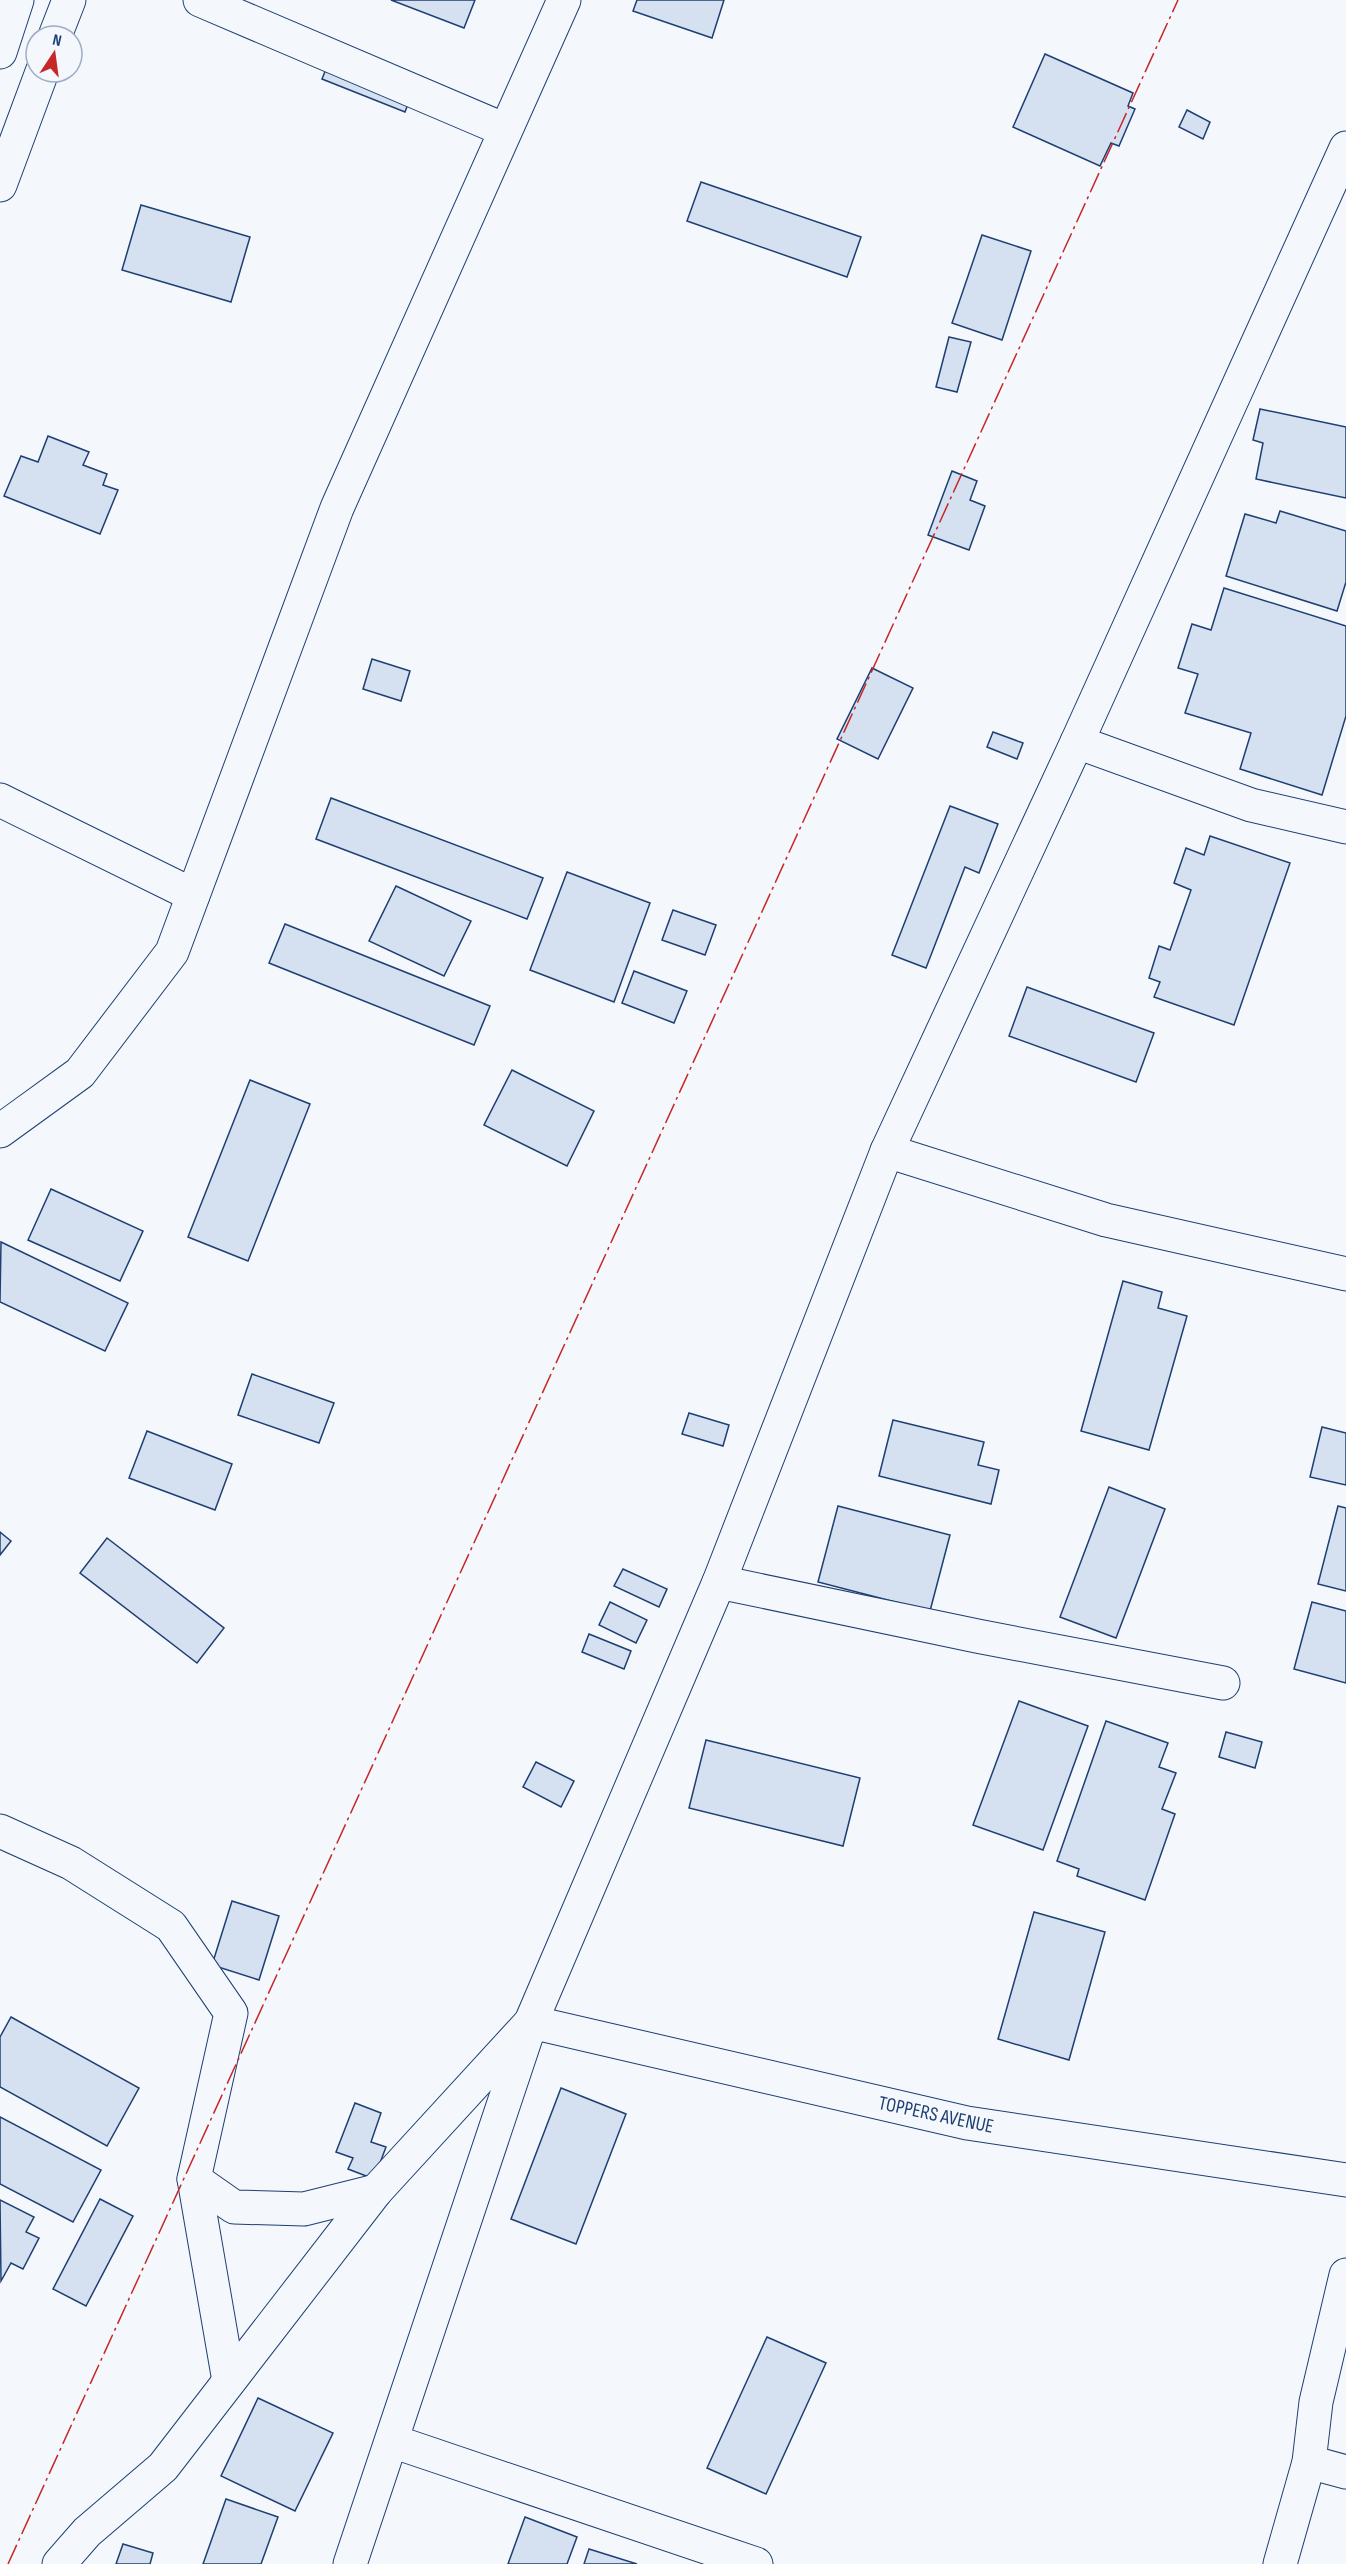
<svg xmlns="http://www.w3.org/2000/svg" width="1346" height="2564" viewBox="0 0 1346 2564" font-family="'Sofia Sans Condensed',sans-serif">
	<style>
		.building { fill: #d5e0f0; stroke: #1d3f73; stroke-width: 1.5 }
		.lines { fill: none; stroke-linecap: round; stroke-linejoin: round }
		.minor-casing { stroke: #1d3f73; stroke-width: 35 }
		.major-casing { stroke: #1d3f73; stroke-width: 35 }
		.minor { stroke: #f4f7fb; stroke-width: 33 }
		.major { stroke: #f4f7fb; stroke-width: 33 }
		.power { stroke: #c62828; stroke-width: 1.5; stroke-dasharray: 21 4.5 3 4.5; stroke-linecap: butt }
		.labels { text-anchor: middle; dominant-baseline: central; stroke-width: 4.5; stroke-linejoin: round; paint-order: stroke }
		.street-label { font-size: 20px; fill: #1d3f73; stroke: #f4f7fb }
	</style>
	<rect width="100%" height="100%" fill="#f4f7fb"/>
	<g class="building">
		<polygon points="391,0 475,0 464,28"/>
		<polygon points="637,0 724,0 712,38 633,11"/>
		<polygon points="1045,54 1133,93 1128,106 1135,109 1119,146 1111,143 1100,166 1013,127"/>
		<polygon points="328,64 411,96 405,112 322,79"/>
		<polygon points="1187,110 1210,122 1203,139 1179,127"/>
		<polygon points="701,182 861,237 847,277 687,221"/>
		<polygon points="141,205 250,237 231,302 122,270"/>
		<polygon points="982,235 1031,251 1002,340 952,323"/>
		<polygon points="949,337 971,342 957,392 936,387"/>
		<polygon points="1260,409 1346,427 1346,498 1256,479 1263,443 1253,440"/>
		<polygon points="48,436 89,452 83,465 107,474 103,485 118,490 100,534 4,496 21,456 38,462"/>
		<polygon points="952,471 977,481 970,500 985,506 969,550 928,535"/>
		<polygon points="1280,511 1346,531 1346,582 1337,611 1226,576 1245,514 1276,523"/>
		<polygon points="1224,588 1346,626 1346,716 1322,795 1240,769 1251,733 1185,713 1198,674 1178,668 1192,624 1211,630"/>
		<polygon points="372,659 410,671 401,701 363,689"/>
		<polygon points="872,668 913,688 878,759 837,739"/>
		<polygon points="993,732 1023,743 1017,759 987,747"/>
		<polygon points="331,798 543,878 527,919 316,839"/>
		<polygon points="950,806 998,824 979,873 965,867 926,968 892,955"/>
		<polygon points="1210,836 1290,863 1234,1025 1154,997 1160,982 1149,978 1159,946 1170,950 1191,890 1174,883 1186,848 1204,855"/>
		<polygon points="567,872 650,903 614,1002 530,970"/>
		<polygon points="396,886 471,921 444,976 369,941"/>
		<polygon points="673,910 716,925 705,955 662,940"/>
		<polygon points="285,924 490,1006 474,1045 269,963"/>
		<polygon points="634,971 687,991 674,1023 622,1003"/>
		<polygon points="1027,987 1154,1033 1136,1082 1009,1036"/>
		<polygon points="512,1070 594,1111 567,1166 484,1125"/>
		<polygon points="250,1080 310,1104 248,1261 188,1237"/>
		<polygon points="51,1189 143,1231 120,1281 28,1240"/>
		<polygon points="1,1242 128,1303 105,1351 0,1302"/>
		<polygon points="1123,1281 1162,1292 1158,1308 1187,1316 1149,1450 1081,1431"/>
		<polygon points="252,1374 334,1403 319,1443 238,1415"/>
		<polygon points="689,1413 729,1425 723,1446 682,1434"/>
		<polygon points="893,1420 984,1442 978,1465 999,1470 991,1504 879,1476"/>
		<polygon points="1322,1427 1346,1433 1346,1485 1310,1477"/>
		<polygon points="147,1431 232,1464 215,1510 129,1478"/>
		<polygon points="1109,1487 1165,1509 1116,1638 1060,1617"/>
		<polygon points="838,1506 950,1535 930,1611 818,1582"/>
		<polygon points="1338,1506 1346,1508 1346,1591 1318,1584"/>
		<polygon points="0,1532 11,1541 0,1555"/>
		<polygon points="107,1538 224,1628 197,1663 80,1573"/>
		<polygon points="623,1569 667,1589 659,1607 614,1586"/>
		<polygon points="610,1602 647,1620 636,1643 599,1625"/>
		<polygon points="1312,1602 1346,1611 1346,1683 1294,1669"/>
		<polygon points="589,1634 631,1651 624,1669 582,1652"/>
		<polygon points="1019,1701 1088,1726 1043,1850 973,1825"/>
		<polygon points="1106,1721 1168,1743 1159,1767 1176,1773 1162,1809 1175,1814 1145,1900 1077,1876 1079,1869 1057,1861"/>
		<polygon points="1226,1732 1262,1742 1255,1768 1219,1757"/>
		<polygon points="706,1740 860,1778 843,1846 689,1808"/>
		<polygon points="536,1762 574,1781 561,1807 523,1787"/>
		<polygon points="232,1901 279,1916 259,1980 212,1965"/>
		<polygon points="1034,1912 1105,1932 1069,2060 998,2039"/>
		<polygon points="11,2017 139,2088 107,2146 0,2087 0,2037"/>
		<polygon points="561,2088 626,2114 576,2244 511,2219"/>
		<polygon points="355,2103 381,2113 371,2142 386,2147 374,2179 348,2169 353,2158 336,2152"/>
		<polygon points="0,2117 101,2170 73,2222 0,2184"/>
		<polygon points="100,2199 133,2216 86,2306 53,2289"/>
		<polygon points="0,2200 34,2217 26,2232 39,2238 23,2269 11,2263 1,2281"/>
		<polygon points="767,2337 826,2363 766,2494 707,2468"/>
		<polygon points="258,2398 333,2433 295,2511 221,2476"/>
		<polygon points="226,2499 278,2517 261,2564 203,2564"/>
		<polygon points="525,2517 577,2537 567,2564 508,2564"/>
		<polygon points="123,2544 153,2553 150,2564 116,2564"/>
		<polygon points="589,2549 637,2564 584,2564"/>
	</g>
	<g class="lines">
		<g class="minor-casing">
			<g id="minor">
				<polyline points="200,0 505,130"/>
				<polyline points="1077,742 1251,805 1346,827"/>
				<polyline points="0,800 193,895"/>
				<polyline points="0,1131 80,1073 172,952 337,508 564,0"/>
				<polyline points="887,1151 1106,1220 1346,1274"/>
				<polyline points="719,1582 977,1636 1223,1683"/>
				<polyline points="0,1831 71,1863 171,1926 231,2013 194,2179 229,2381"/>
				<polyline points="194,2179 234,2207 304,2209 376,2191"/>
				<polyline points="392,2441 756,2564"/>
				<polyline points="1309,2462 1346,2472"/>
				<polyline points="59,2564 87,2532 163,2467 376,2191 531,2022 967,2123 1346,2180"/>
				<polyline points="350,2564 531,2022 719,1582 887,1151 1077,742 1346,148"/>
				<polyline points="1280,2564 1309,2462 1316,2402 1346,2275"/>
			</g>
		</g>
		<g class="major-casing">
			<g id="major">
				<polyline points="55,36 69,0"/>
				<polyline points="0,52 17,0"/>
				<polyline points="0,185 42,72"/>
			</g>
		</g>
		<use href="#minor" class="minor"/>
		<use href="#major" class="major"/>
		<polyline class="power" points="8,2564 1178,0"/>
	</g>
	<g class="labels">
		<g class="street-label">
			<text transform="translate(936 2115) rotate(12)">TOPPERS AVENUE</text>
		</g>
	</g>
	<g transform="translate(54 54) rotate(13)"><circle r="28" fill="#f4f7fb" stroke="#9eadc5" stroke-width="1.5"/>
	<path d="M0-4.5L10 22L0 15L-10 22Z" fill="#c62828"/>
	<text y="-9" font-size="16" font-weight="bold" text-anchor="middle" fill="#1d3f73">N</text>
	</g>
</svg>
